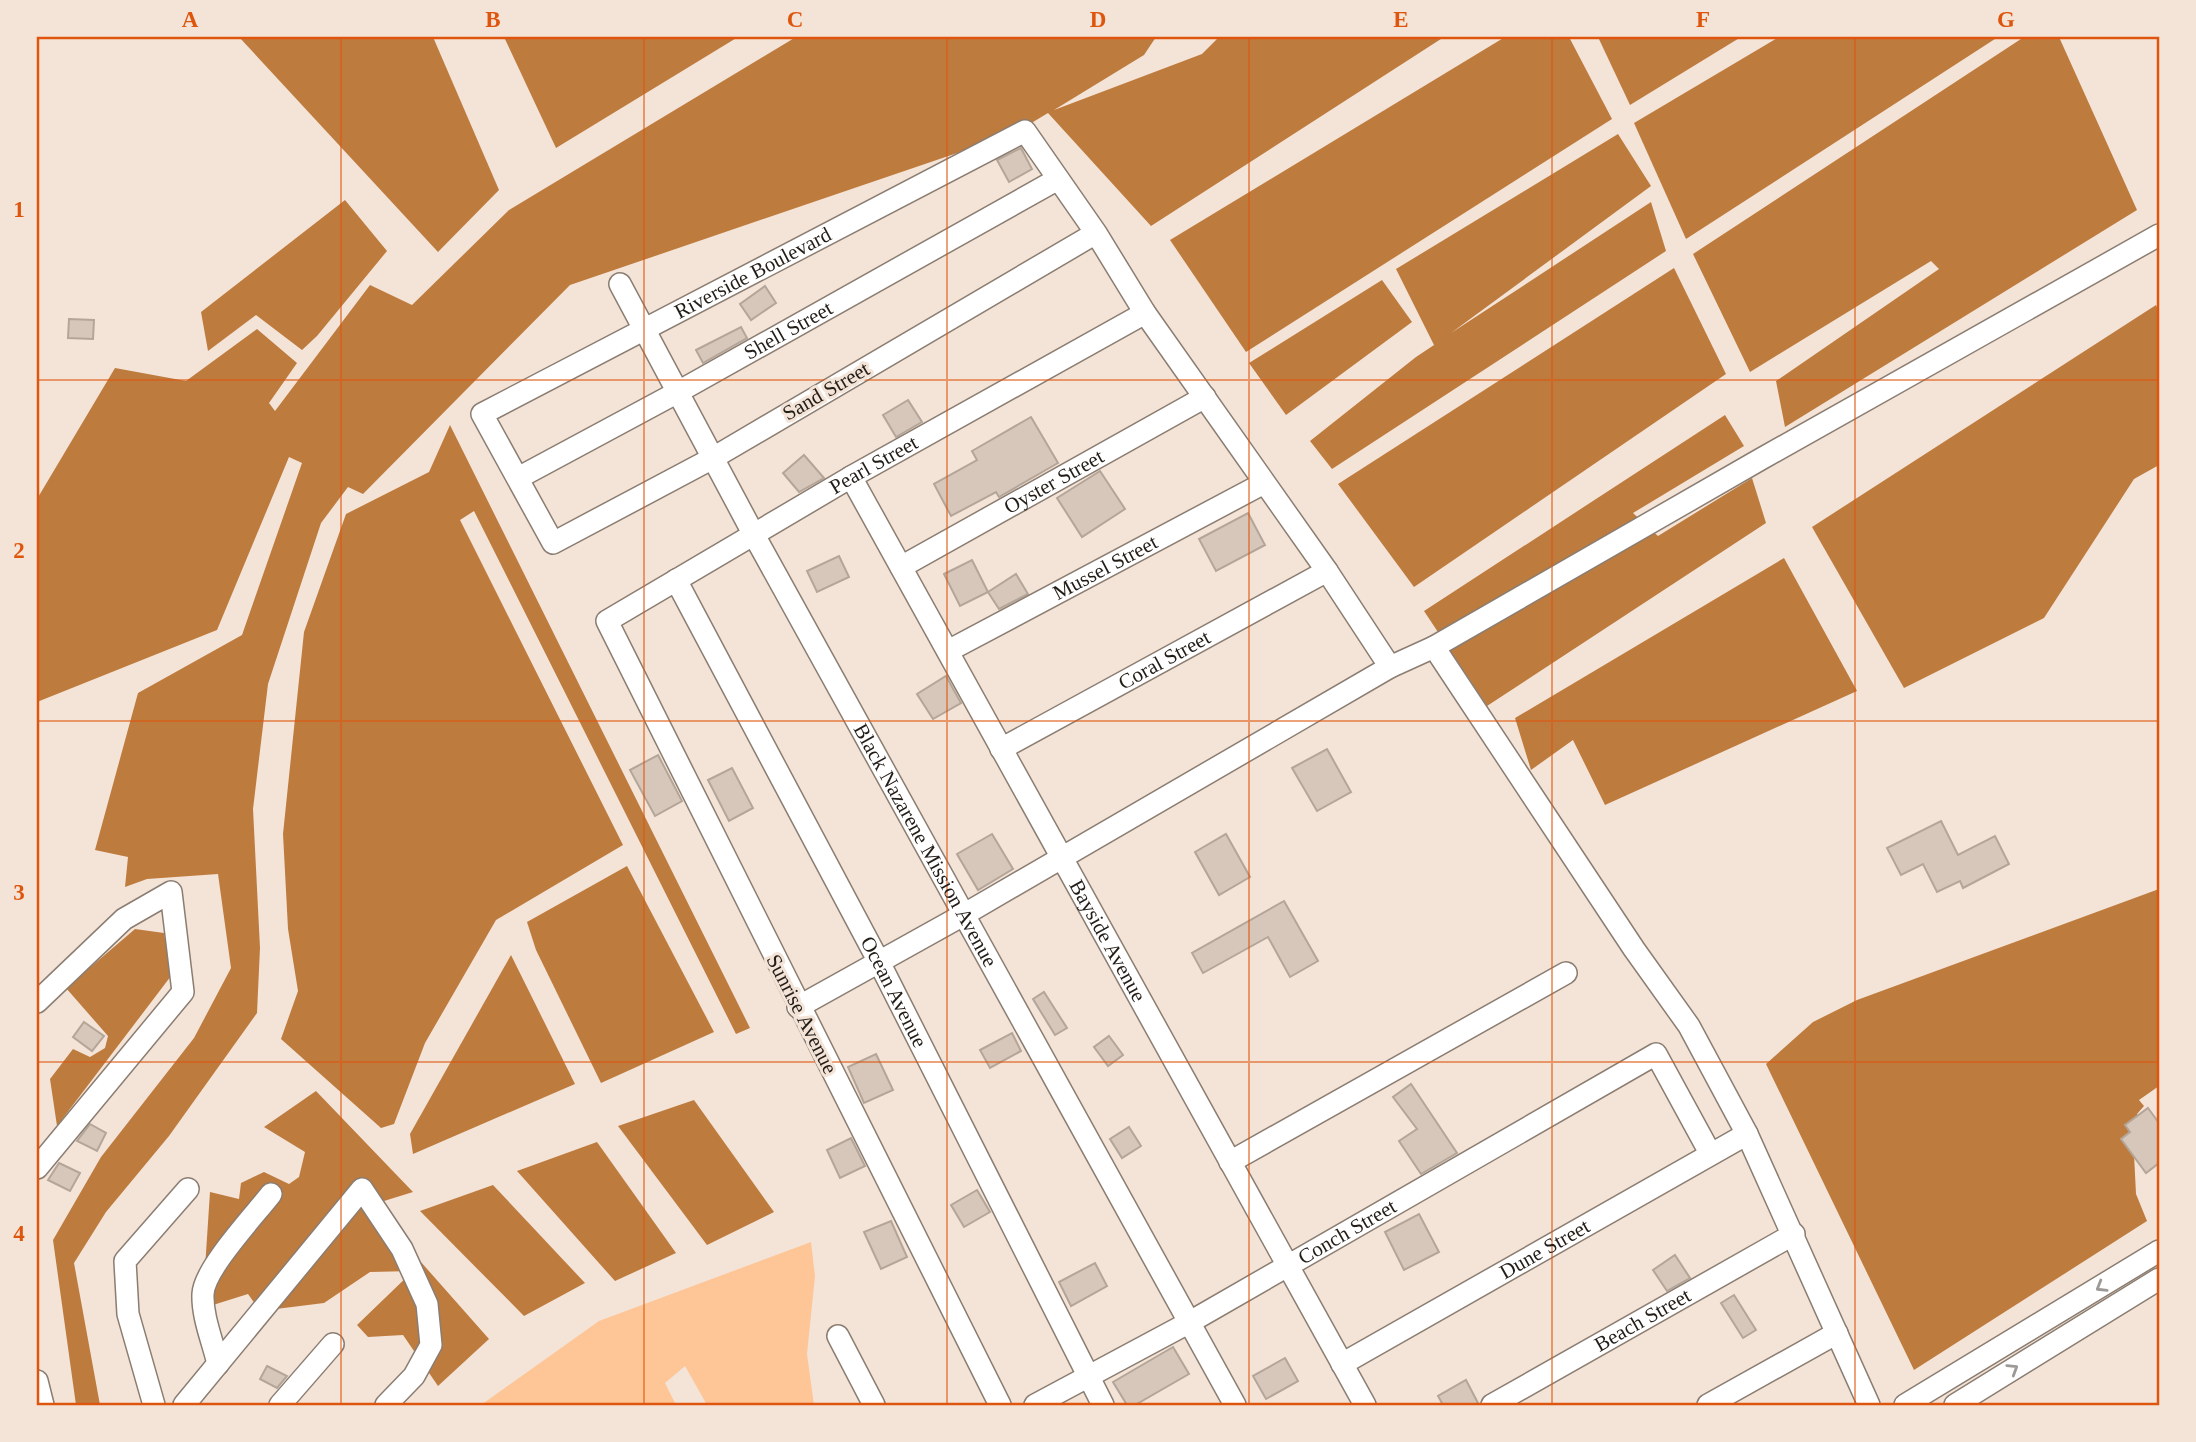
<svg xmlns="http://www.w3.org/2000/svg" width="2196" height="1442" viewBox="0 0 2196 1442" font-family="'Times New Roman',serif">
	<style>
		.green { fill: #fec596 }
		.water { fill: #be7b3e }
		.building { fill: #d7c7bb; stroke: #b4a599; stroke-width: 2 }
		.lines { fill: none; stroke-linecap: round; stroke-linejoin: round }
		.minor-casing { stroke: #8b7d71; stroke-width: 24 }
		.minor { stroke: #fff; stroke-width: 21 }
		.oneway { stroke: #9c9997 }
		.grid { fill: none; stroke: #de560d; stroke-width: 2; stroke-opacity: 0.55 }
		.labels { text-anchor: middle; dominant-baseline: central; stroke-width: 6; stroke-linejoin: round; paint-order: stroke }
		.street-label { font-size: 21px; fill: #231d18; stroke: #f4e4d8 }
		.neatline { fill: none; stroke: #de560d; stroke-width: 2.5 }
		.grid-label { font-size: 23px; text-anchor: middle; font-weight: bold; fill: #de560d }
	</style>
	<rect width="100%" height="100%" fill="#f4e4d8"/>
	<polygon class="green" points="811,1242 815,1276 807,1354 814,1405 707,1405 685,1366 665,1383 676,1405 481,1405 599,1321"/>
	<g class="water">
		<polygon points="239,37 433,37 499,190 438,252"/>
		<polygon points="504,37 738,37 556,148"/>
		<polygon points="796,37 1156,37 1144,55 1054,110 1202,54 1219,37 1444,37 1151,226 1048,113 1013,134 570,285 363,494 348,487 321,523 268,684 253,809 260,948 257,1013 169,1136 106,1212 74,1263 100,1405 76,1405 53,1240 101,1157 194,1038 231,968 218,874 147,879 125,887 128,857 95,850 138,693 242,635 302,463 289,457 217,630 37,702 37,499 115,368 186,381 257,329 297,363 269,403 275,411 370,285 412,305 509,210"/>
		<polygon points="1505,37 1569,37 1612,119 1246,352 1170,240"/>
		<polygon points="1598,37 1741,37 1630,105"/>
		<polygon points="1779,37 1998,37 1686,239 1634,123"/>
		<polygon points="2024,37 2059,37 2137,210 1785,427 1776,381 1939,269 1931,261 1750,372 1693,254"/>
		<polygon points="1618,134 1651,186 1451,333 1651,202 1666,251 1332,469 1310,441 1416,357 1434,345 1396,269"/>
		<polygon points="345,200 387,251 317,336 302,350 256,315 208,351 201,312"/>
		<polygon points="1674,268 1726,374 1414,587 1338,484"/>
		<polygon points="1382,280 1412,322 1286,415 1249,363"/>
		<polygon points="2156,305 2159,312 2159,465 2134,479 2044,618 1904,688 1812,527"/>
		<polygon points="1725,415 1744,446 1633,513 1658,536 1752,478 1766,523 1487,706 1424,611"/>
		<polygon points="450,425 750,1028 736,1034 474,511 460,520 623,845 496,920 425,1043 394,1124 381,1128 281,1039 298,991 288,929 283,834 304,632 346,514 429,472"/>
		<polygon points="1784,558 1857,691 1605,805 1573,740 1531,770 1515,718"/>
		<polygon points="627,866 714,1032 601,1083 536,950 527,922"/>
		<polygon points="2159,889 2159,1086 2139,1100 2144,1106 2137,1114 2144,1126 2133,1134 2136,1194 2147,1221 1914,1370 1766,1064 1813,1022 1857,1000"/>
		<polygon points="135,929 164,933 171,976 57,1126 50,1079 73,1049 90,1057 105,1048 108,1036 66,988"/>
		<polygon points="511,955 575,1084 413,1154 410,1134"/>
		<polygon points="316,1091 413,1192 384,1201 382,1218 489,1339 438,1386 403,1335 368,1337 357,1325 413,1271 370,1272 324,1303 260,1311 248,1294 213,1305 198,1274 205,1268 210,1192 239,1199 241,1183 264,1172 289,1184 299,1177 305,1152 264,1127"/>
		<polygon points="694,1100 774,1212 707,1245 618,1126"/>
		<polygon points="597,1142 676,1253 615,1281 517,1171"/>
		<polygon points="493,1185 585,1283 524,1316 420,1211"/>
	</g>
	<g class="building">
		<polygon points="1021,148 1032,169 1009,182 997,160"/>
		<polygon points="765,286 776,303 751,320 740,304"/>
		<polygon points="69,319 94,320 93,339 68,338"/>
		<polygon points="741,327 747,338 703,363 696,350"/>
		<polygon points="908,400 922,422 896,437 883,415"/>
		<polygon points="1031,417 1058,463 999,497 996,492 951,516 934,484 977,460 972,451"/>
		<polygon points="804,455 824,478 799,492 783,473"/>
		<polygon points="1100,471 1125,509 1082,537 1057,498"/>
		<polygon points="1248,513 1265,545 1216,571 1199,539"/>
		<polygon points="839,556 849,577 817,592 807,571"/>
		<polygon points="972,560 988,592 960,606 944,574"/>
		<polygon points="1016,574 1028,594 999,609 988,592"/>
		<polygon points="946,676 961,703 933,719 917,694"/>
		<polygon points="1327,749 1351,792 1317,811 1292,768"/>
		<polygon points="658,755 682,801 655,816 630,770"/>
		<polygon points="732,768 753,808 729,821 708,780"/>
		<polygon points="1941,821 1958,855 1995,836 2009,864 1963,888 1960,881 1937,892 1923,864 1901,875 1887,848"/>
		<polygon points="992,834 1013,869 978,890 957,854"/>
		<polygon points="1226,834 1250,877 1219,895 1195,852"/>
		<polygon points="1284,901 1318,961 1290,977 1268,937 1203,973 1192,953"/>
		<polygon points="1044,992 1067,1028 1055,1035 1033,999"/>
		<polygon points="84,1022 104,1036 92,1051 73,1037"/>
		<polygon points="1012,1033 1021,1051 990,1068 980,1050"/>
		<polygon points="1109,1036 1123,1055 1108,1066 1094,1047"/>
		<polygon points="876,1054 893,1090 864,1103 848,1067"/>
		<polygon points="1411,1084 1457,1153 1421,1174 1399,1141 1417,1129 1393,1097"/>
		<polygon points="2148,1108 2159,1123 2159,1163 2146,1173 2121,1139 2130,1132 2125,1125"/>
		<polygon points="90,1124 106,1133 97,1151 77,1141"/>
		<polygon points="1129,1127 1141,1146 1122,1158 1110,1139"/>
		<polygon points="851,1138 865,1166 840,1178 827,1150"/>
		<polygon points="59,1163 80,1173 70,1191 48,1180"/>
		<polygon points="977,1190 990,1212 964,1227 951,1205"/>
		<polygon points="1419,1214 1439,1252 1404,1270 1385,1232"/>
		<polygon points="891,1221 907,1257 881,1269 864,1232"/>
		<polygon points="1675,1255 1690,1278 1667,1291 1653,1270"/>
		<polygon points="1095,1263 1107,1286 1071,1306 1059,1282"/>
		<polygon points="1734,1295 1756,1330 1743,1338 1721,1303"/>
		<polygon points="1173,1347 1189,1374 1135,1405 1127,1405 1113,1382"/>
		<polygon points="1285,1358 1298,1381 1266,1399 1253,1376"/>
		<polygon points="267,1366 287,1376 277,1388 260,1379"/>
		<polygon points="1466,1380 1479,1405 1443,1405 1438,1396"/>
	</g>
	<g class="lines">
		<g class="minor-casing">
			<g id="minor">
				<path id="s1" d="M 1096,233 L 713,458 L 553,543 L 482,414 L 1025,131 L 1096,233 L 1145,313 L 1327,571 L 1390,667"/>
				<path id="s2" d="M 620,284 L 754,535 L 1235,1405"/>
				<path id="s3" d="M 851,477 L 1365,1405"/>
				<path id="s4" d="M 518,478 L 678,392 L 1058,179"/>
				<path id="s5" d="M 901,567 L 1205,397"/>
				<path id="s6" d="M 676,580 L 879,962 L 1103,1405"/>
				<polyline points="1434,647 1634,949 1689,1026 1747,1134 1869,1405"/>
				<path id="s7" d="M 948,651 L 1264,483"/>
				<path id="s8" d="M 1001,749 L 1327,571"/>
				<polyline points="37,1002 124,919 171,892 183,992 37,1168"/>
				<polyline points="798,1007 965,914 1390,667 1434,647 1761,459 2159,235"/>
				<polyline points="1230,1162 1566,973"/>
				<polyline points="838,1336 874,1405"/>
				<path d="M 218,1364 C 213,1342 202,1317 203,1294 C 204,1269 254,1216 271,1194"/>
				<path id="s9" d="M 1342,1364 L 1747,1134"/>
				<polyline points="37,1381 43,1405"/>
				<polyline points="154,1405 128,1314 125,1261 188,1189"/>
				<polyline points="184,1405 362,1189 402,1249 427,1304 431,1345 414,1376 386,1405"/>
				<polyline points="280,1405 333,1344"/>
				<path id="s10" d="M 1000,1405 L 607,621 L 851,477 L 1145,313"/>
				<path id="s11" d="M 1035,1405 L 1190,1322 L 1656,1054 L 1710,1153"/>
				<path id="s12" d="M 1492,1405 L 1794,1234"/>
				<polyline points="1708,1405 1837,1333"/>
				<polyline points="1905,1405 2159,1251"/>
				<polyline points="1955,1405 2159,1279"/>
			</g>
		</g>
		<use href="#minor" class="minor"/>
	</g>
	<defs><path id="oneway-chevron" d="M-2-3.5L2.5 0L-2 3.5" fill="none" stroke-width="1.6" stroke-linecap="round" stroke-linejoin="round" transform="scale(1.75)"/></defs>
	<g class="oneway">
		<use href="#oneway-chevron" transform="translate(2101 1287) rotate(149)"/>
		<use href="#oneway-chevron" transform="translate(2013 1369) rotate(-32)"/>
	</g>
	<path class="grid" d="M 341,37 L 341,1405M 644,37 L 644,1405M 947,37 L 947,1405M 1249,37 L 1249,1405M 1552,37 L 1552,1405M 1855,37 L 1855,1405M 37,380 L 2159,380M 37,721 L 2159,721M 37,1062 L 2159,1062"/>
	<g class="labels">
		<g class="street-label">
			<text stroke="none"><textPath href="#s1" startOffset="1078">Riverside Boulevard</textPath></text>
			<text stroke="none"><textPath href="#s4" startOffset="308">Shell Street</textPath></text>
			<text transform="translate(826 391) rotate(-30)">Sand Street</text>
			<text stroke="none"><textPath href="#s10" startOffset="1186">Pearl Street</textPath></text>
			<text stroke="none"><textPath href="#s5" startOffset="175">Oyster Street</textPath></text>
			<text stroke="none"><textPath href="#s7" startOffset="178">Mussel Street</textPath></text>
			<text stroke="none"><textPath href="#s8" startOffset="186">Coral Street</textPath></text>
			<text stroke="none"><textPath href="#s2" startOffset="639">Black Nazarene Mission Avenue</textPath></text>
			<text stroke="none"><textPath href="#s3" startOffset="530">Bayside Avenue</textPath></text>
			<text stroke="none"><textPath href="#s6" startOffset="466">Ocean Avenue</textPath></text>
			<text transform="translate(802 1014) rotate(63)">Sunrise Avenue</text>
			<text stroke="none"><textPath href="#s11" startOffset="357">Conch Street</textPath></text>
			<text stroke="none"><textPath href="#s9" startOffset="233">Dune Street</textPath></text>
			<text stroke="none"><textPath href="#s12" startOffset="173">Beach Street</textPath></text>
		</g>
	</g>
	<rect width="2196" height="1442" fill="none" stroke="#f4e4d8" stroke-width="77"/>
	<rect x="38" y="38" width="2120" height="1366" class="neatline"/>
	<g class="grid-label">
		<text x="190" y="27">A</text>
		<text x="493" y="27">B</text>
		<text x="795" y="27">C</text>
		<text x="1098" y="27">D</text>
		<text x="1401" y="27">E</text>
		<text x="1703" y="27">F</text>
		<text x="2006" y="27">G</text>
		<text x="19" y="217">1</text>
		<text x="19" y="558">2</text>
		<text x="19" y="900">3</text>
		<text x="19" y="1241">4</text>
	</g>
</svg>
